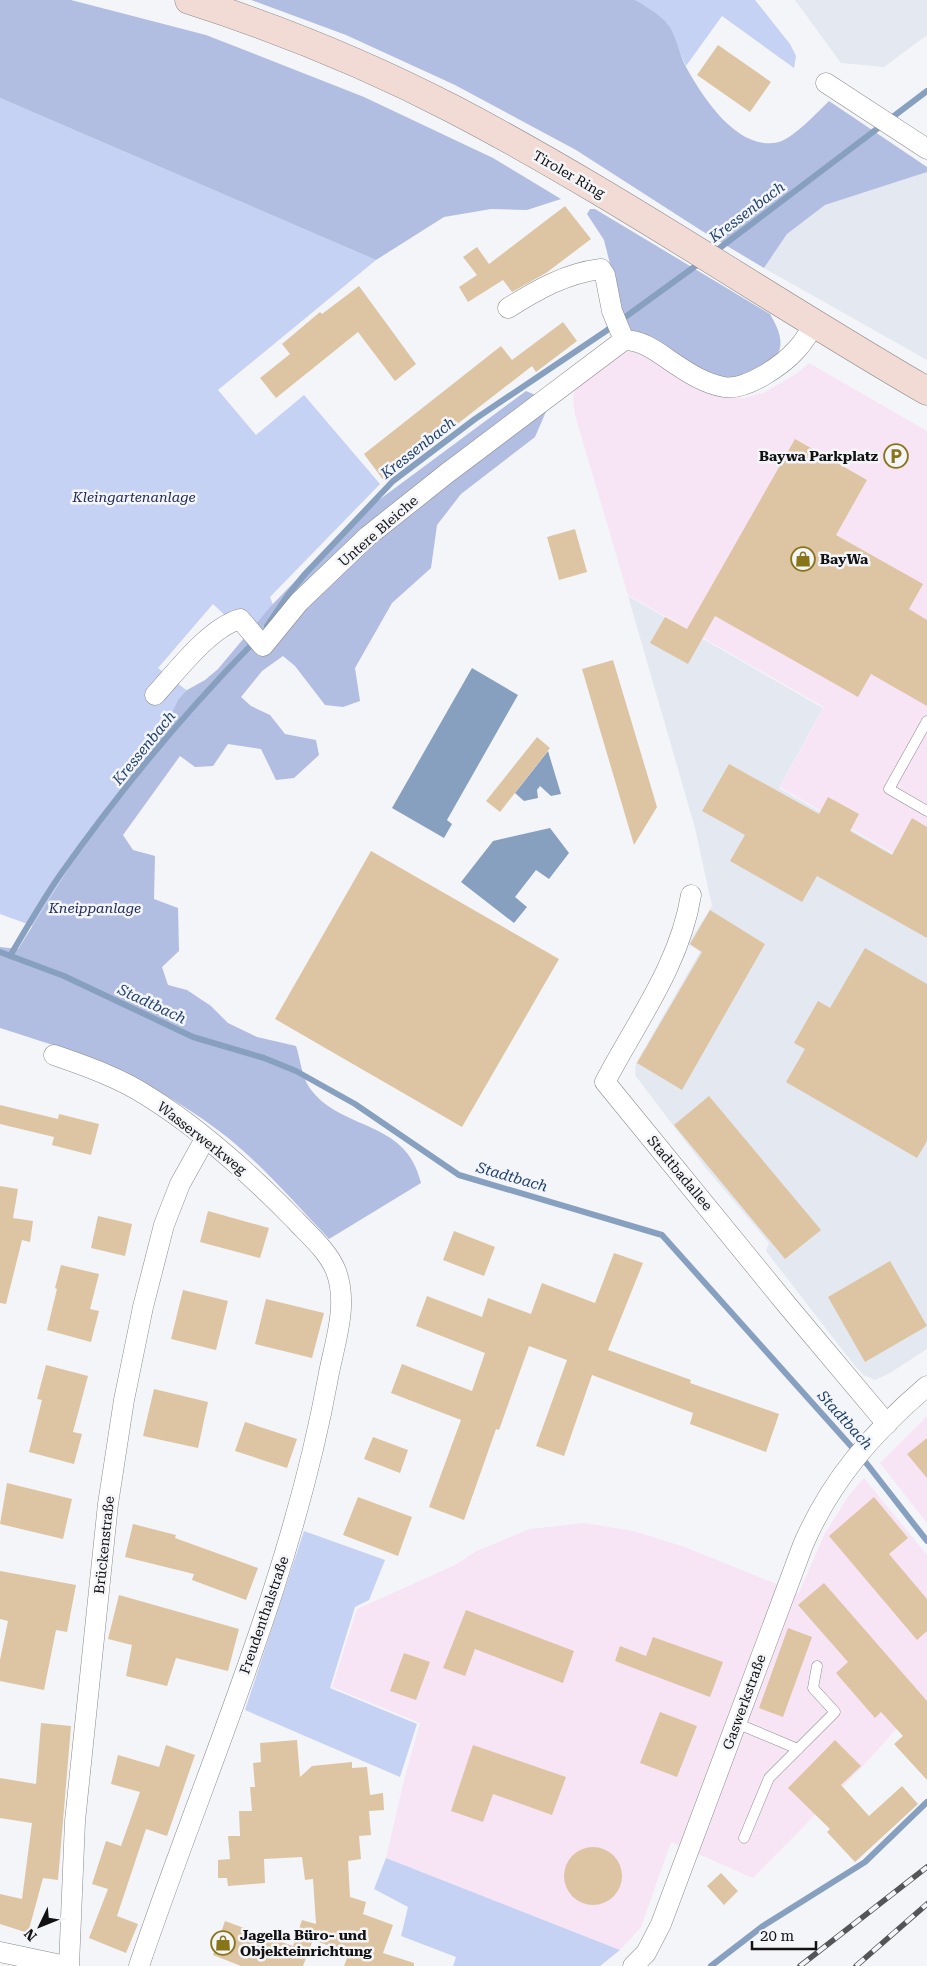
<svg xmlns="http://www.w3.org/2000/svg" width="927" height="1966" viewBox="0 0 927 1966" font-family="'Roboto Serif',serif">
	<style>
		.commercial { fill: #f7e5f6 }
		.built { fill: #e4e8f1 }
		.green { fill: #c6d2f3 }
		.forest { fill: #b1bee2 }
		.water { fill: #88a0bf }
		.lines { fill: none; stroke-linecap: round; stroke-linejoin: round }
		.stream { stroke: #88a0bf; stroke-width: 6 }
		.building { fill: #ddc5a3 }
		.lane-casing { stroke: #898a8c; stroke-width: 11 }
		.street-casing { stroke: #898a8c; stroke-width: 21 }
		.secondary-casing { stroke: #898a8c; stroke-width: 29 }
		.lane { stroke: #fff; stroke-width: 10 }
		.street { stroke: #fff; stroke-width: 20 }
		.secondary { stroke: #f2dbd4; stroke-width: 28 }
		.rail-casing { stroke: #545556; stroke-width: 5.5 }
		.rail { stroke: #f4f5f8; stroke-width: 4; stroke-dasharray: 11; stroke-linecap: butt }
		.labels { text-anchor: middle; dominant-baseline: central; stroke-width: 5; stroke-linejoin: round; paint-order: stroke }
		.street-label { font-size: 14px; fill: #121213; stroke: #f4f5f8 }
		.poi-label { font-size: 14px; font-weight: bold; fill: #121213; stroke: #f4f5f8; text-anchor: start }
		.park-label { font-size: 14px; font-style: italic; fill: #1a2552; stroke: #f4f5f8 }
		.water-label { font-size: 15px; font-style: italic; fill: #1f416b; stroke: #f4f5f8 }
	</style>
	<rect width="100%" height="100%" fill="#f4f5f8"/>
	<g class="commercial">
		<polygon points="632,349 732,397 744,398 763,393 796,374 809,363 927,431 927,873 780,787 824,707 628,595 575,415 573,399 575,389 621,353"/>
		<polygon points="927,1416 927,1523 880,1463"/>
		<polygon points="864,1478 927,1555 927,1703 899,1726 862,1767 753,1878 671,1842 641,1927 620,1950 386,1858 405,1776 420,1723 332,1687 357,1609 455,1565 475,1552 529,1529 584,1523 633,1531 682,1546 799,1593 825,1533 848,1497"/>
	</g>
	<g class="built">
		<polygon points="795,0 927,0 927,35 884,67 841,63"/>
		<polygon points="927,172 927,360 764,268 787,234 825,205"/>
		<polygon points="628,596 823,708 779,788 927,874 927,1349 890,1373 875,1380 864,1375 855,1366 766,1251 769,1243 704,1166 635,1075 636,1063 700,952 688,944 712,906 695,828"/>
	</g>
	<g class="green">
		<polygon points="635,0 755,0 790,44 796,56 794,68 722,16 686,66 667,23"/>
		<polygon points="0,98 376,260 218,390 256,435 304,395 380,484 270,597 277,616 248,637 213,604 158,668 198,699 33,926 0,914"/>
		<polygon points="304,1531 385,1560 369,1600 355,1607 330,1688 417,1724 400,1777 245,1710"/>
		<polygon points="386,1858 620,1950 600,1966 453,1966 456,1957 401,1936 408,1907 374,1889"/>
	</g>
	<g class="forest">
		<polygon points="0,0 71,0 206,35 364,97 493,158 561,199 527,210 491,209 444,217 376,260 0,98"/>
		<path d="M 251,0 L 635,0 C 645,6 658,14 666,22 C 676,33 679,54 686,67 C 703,97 737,152 779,142 C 793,138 818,112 829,101 L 927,167 L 927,172 L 825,205 L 787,234 L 764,268 L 702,231 L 576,150 L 455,85 L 346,35 Z"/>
		<path d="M 590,209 L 595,209 L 770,314 C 778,328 789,349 770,361 C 756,369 741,379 724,379 C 704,378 646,340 626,328 L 604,240 L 587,214 Z"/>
		<path d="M 526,391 L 540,397 L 548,407 L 535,437 L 461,494 L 437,525 L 431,568 L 392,603 L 355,668 L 360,701 L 343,707 L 325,705 L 295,666 L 283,656 L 262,671 L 241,697 L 251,706 L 270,715 L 285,734 L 316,740 L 319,755 L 294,778 L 276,780 L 261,749 L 228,744 L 213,766 L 195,767 L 180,756 L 123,835 L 133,850 L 155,856 L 154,899 L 178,908 L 179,951 L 162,967 L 168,985 L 187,990 L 211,1006 L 228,1023 L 257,1037 L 296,1046 C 300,1058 302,1077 309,1087 C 340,1132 406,1118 421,1183 L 329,1239 C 296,1204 264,1167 227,1137 C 186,1105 132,1073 83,1055 C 55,1045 27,1037 0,1028 L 0,947 L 18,949 L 96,825 L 160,739 L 178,700 L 187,690 L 205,680 L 218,669 L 271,606 L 360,514 Z"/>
	</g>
	<g class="water">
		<polygon points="472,668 518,695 447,820 452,824 444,838 392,808"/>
		<polygon points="548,751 561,794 551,796 540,786 537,790 538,798 524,801 515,793"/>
		<polygon points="550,828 569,853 549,879 536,870 515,897 527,907 514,923 461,882 493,841"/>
	</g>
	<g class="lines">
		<g class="stream">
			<polyline points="713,253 927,91"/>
			<polyline points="267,626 288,595 305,574 393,481 475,419 606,331 701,262"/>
			<polyline points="0,952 64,976 193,1037 264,1058 296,1071 355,1104 459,1175 662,1235 867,1464 927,1541"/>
			<path d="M 10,956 C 26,929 42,901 60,875 C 118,793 184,713 255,641"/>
			<polyline points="711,1966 763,1926 865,1862 927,1802"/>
		</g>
	</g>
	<g class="building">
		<polygon points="718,45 771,82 750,112 697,75"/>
		<polygon points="565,206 591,239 546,273 512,292 503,280 468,302 459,287 477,275 463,257 477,247 489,264"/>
		<polygon points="359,286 416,364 395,381 358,332 276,398 260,378 290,354 282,344 320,312 322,314"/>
		<polygon points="563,322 577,341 536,372 532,366 384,481 364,454 501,346 512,360"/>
		<polygon points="795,439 867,480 836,535 923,584 909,609 927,620 927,706 871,674 858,697 715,616 688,664 650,643 665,617 687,629"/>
		<polygon points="575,529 587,572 559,580 547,537"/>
		<polygon points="613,660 657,807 634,845 582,669"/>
		<polygon points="537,737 550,748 500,812 486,801"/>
		<polygon points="729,764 819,814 828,797 859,814 850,831 892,855 912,818 927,827 927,938 817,876 802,902 730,861 745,835 702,811"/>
		<polygon points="371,851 559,959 462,1127 275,1019"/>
		<polygon points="710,910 765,944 682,1090 637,1063 702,952 690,944"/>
		<polygon points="865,948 927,984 927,1141 917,1158 786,1082 805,1049 794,1043 818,1001 830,1008"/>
		<polygon points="709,1096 821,1230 785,1259 674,1125"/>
		<polygon points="0,1105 58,1119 59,1114 99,1124 91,1155 52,1145 54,1137 0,1124"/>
		<polygon points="0,1186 18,1189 13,1218 33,1221 30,1242 22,1240 6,1304 0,1303"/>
		<polygon points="208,1211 269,1228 260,1258 200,1242"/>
		<polygon points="98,1216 132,1224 125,1256 91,1248"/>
		<polygon points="454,1231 495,1247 484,1276 443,1260"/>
		<polygon points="614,1253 643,1263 608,1350 691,1380 690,1383 779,1414 766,1452 690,1424 693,1413 592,1375 564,1456 536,1446 567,1360 529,1346 499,1430 496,1429 464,1520 429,1507 461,1420 391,1393 402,1364 472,1391 485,1353 416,1326 427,1296 482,1317 488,1298 531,1314 542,1283 595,1303"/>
		<polygon points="890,1261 927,1326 865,1362 828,1297"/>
		<polygon points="61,1265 99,1274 90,1309 99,1311 91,1342 47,1330 57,1289 55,1288"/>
		<polygon points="183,1290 228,1301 216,1350 171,1339"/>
		<polygon points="266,1299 324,1313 312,1358 255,1344"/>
		<polygon points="46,1365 88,1376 73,1432 82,1434 74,1464 29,1452 42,1400 37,1399"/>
		<polygon points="154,1389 208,1402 198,1448 143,1436"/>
		<polygon points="245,1422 297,1439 287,1468 235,1451"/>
		<polygon points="373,1437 408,1450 400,1473 364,1459"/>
		<polygon points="927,1438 927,1478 907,1454"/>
		<polygon points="7,1483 72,1499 63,1539 0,1524"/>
		<polygon points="358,1497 412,1517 398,1556 343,1535"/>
		<polygon points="874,1497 908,1538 889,1554 927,1599 927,1631 917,1640 829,1536"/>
		<polygon points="133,1524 176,1535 175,1538 258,1568 246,1600 192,1580 194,1574 125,1557"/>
		<polygon points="0,1571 76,1585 67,1632 56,1630 44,1690 0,1681 0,1660 8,1621 0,1619"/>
		<polygon points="824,1583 927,1701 927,1780 894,1744 903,1736 881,1712 875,1718 836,1673 848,1662 798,1605"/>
		<polygon points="119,1595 239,1629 228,1671 176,1658 167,1686 126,1676 132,1645 108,1639"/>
		<polygon points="466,1610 574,1651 563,1683 475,1649 465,1676 443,1668"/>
		<polygon points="788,1628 812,1637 783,1717 759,1708"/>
		<polygon points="653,1637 723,1662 710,1697 615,1661 620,1646 646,1656"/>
		<polygon points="404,1653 430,1662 416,1700 390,1691"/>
		<polygon points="660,1712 697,1726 677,1777 640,1763"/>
		<polygon points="41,1723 71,1726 58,1880 43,1878 28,1933 0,1924 0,1894 22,1899 32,1823 0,1818 0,1778 36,1784"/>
		<polygon points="297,1740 300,1777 312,1766 352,1762 352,1768 367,1767 370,1795 383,1793 384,1810 369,1811 371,1835 359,1836 361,1859 348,1861 350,1897 366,1902 363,1914 393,1925 383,1953 414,1963 414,1966 344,1966 349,1953 313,1940 303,1966 241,1966 213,1955 225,1921 293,1946 302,1920 316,1924 313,1879 305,1880 302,1857 264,1859 265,1883 228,1886 227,1878 218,1878 218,1860 230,1859 228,1836 240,1836 239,1811 252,1811 250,1787 255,1787 253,1763 261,1762 260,1743"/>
		<polygon points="835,1740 861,1766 841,1785 869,1816 902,1786 918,1804 855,1862 827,1832 830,1829 788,1788"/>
		<polygon points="166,1745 195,1755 167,1836 146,1829 117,1916 138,1924 126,1953 89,1938 108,1889 92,1884 106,1841 121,1846 140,1792 111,1784 118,1755 159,1767"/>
		<polygon points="473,1745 566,1777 552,1815 493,1794 483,1822 451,1811"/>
		<circle cx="593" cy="1876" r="29"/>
		<polygon points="721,1873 738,1891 724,1905 707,1886"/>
	</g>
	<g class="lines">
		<g class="lane-casing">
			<g id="lane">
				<polyline points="927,721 889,789 927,811"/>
				<polyline points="736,1723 798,1749"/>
				<polyline points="744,1838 769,1778 835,1712 813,1688 817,1666"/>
			</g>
		</g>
		<g class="street-casing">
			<g id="street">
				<polyline points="826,83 927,149"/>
				<path d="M 508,308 C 537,290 566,273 601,269 L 605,275 L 612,311 L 624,340 C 644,340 660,354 675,364 C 690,374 706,384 724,387 C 746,391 783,365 797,349 C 804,342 809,332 815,324"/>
				<path d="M 155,695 C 177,671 209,628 240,619 L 263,646 L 299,602 L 368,536 L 446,474 L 624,340"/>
				<path d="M 691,895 C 680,964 637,1021 605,1082 L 787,1305 L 887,1424"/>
				<path d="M 54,1055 C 86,1066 120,1078 149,1097 C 202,1130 251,1175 295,1220 C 309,1235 328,1251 336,1271 C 349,1306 334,1344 328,1378 C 291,1582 205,1771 139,1966"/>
				<polyline points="0,1952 66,1966"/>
				<polyline points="69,1966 75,1821 108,1504 124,1400 143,1307 164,1225 180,1184 205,1139"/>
				<path d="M 633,1966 L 646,1953 L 661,1924 L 803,1545 C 831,1480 873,1432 927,1386"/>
			</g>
		</g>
		<g class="secondary-casing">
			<path id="secondary" d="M 189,0 C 280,29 368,65 453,109 C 616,194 768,299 927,391"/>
		</g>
		<use href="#lane" class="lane"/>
		<use href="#street" class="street"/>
		<use href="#secondary" class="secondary"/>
		<g class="rail-casing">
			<g id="rail">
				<polyline points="800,1966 927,1867"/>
				<polyline points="856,1966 927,1904"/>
			</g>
		</g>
		<use href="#rail" class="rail"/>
	</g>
	<defs>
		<g id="parking-ring" transform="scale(1.25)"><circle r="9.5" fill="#f4f5f8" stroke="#887518" stroke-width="1.5"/><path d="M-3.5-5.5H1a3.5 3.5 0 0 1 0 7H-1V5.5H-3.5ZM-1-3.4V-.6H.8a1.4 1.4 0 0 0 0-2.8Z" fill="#887518"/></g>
		<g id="shop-ring" transform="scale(1.25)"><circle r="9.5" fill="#f4f5f8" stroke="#887518" stroke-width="1.5"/><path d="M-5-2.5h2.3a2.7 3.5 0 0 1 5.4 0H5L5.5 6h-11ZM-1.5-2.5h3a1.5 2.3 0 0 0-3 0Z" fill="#887518"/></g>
	</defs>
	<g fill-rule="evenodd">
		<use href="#parking-ring" x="896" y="456"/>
		<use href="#shop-ring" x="803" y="559"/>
		<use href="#shop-ring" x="223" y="1943"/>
	</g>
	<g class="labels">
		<g class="street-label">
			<text transform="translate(569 174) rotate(30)">Tiroler Ring</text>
			<text transform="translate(378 531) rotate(-41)">Untere Bleiche</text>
			<text transform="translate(202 1138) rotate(38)">Wasserwerkweg</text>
			<text transform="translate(680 1173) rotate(50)">Stadtbadallee</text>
			<text transform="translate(104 1545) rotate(-84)">Brückenstraße</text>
			<text transform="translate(264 1615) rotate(-71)">Freudenthalstraße</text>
			<text transform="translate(744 1702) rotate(-70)">Gaswerkstraße</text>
		</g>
		<g class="poi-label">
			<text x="878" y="456" text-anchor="end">Baywa Parkplatz</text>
			<text x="820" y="559">BayWa</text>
			<text x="240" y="1935">Jagella Büro- und<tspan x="240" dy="16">Objekteinrichtung</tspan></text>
		</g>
		<g class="park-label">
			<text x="134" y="497">Kleingartenanlage</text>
			<text x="95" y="908">Kneippanlage</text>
		</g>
		<g class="water-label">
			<text transform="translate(747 212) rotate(-37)">Kressenbach</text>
			<text transform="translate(418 448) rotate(-38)">Kressenbach</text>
			<text transform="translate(144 748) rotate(-51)">Kressenbach</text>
			<text transform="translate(152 1004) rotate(25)">Stadtbach</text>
			<text transform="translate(512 1177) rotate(16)">Stadtbach</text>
			<text transform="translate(845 1420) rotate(48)">Stadtbach</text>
		</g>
	</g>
	<g transform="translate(40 1926) rotate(227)" stroke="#f4f5f8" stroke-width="4" paint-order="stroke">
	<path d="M0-4L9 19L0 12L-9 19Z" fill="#121213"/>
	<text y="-8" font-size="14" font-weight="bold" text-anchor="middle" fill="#121213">N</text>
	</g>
	<path d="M752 1941v8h64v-8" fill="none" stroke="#121213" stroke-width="2.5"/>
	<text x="760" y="1941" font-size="15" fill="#121213" stroke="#f4f5f8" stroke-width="4" paint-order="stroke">20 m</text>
</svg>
